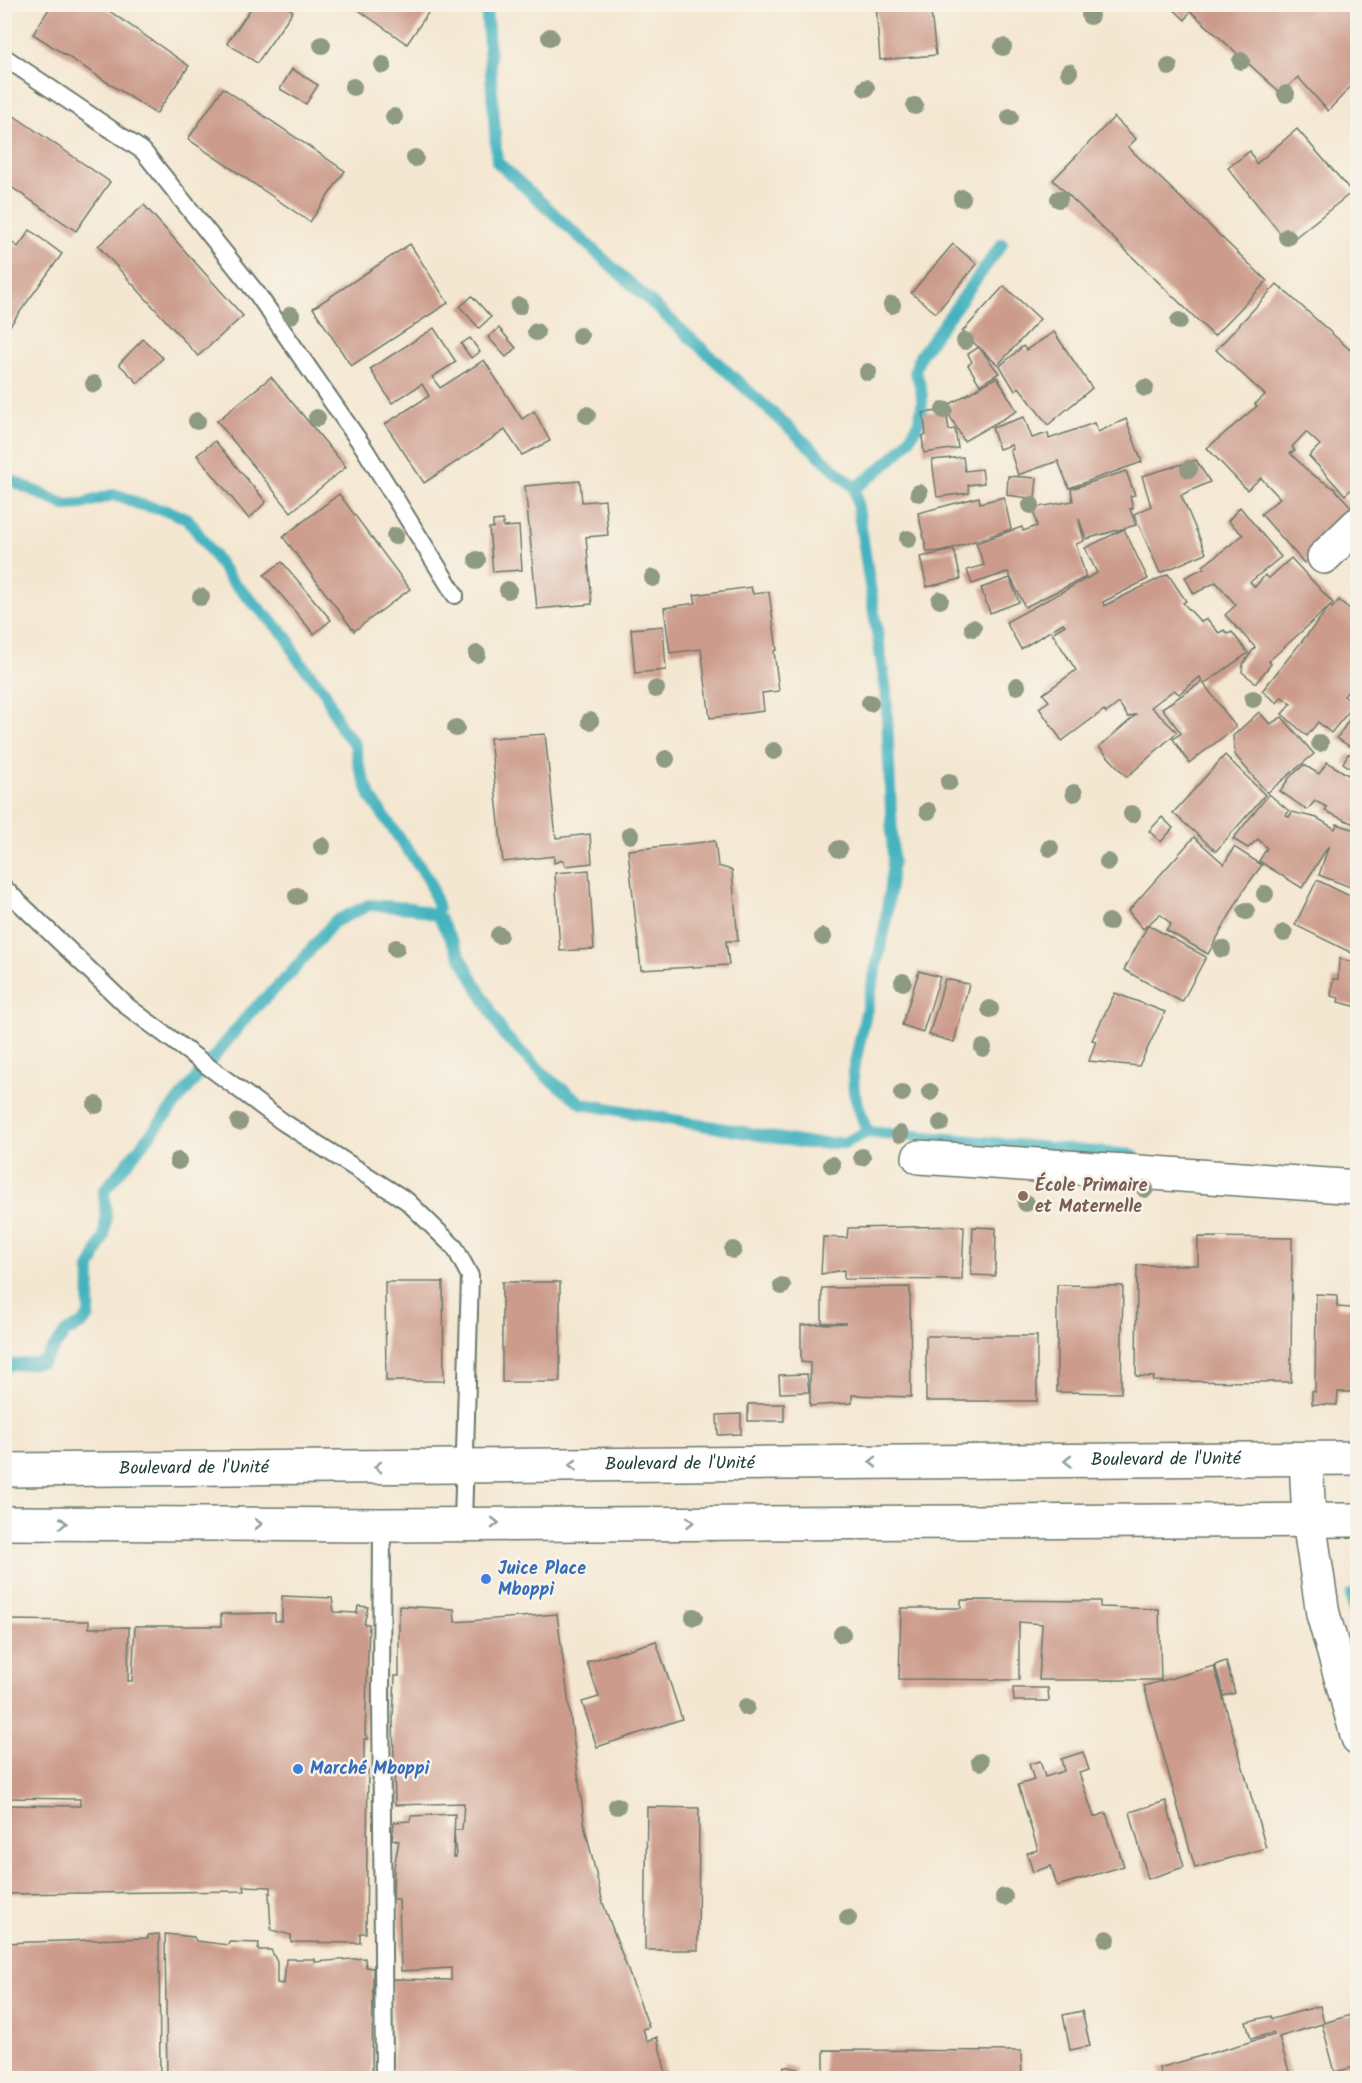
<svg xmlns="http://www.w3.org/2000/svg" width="1362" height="2083" viewBox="0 0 1362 2083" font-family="Kalam,sans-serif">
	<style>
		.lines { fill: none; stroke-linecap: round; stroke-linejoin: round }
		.stream { stroke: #45b3bf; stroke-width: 12 }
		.building { fill: #cc9b8b }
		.lane-casing { stroke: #6a786b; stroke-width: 20 }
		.street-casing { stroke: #6a786b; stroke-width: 36 }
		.primary-casing { stroke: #6a786b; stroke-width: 36 }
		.lane { stroke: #fff; stroke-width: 16 }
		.street { stroke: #fff; stroke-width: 33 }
		.primary { stroke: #fff; stroke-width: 33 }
		.tree { fill: #8f9a82 }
		.oneway { stroke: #8f9e9a }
		.education-dot { fill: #8d6e63; stroke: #f7f3e8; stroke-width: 2 }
		.shop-dot { fill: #3f7fe0; stroke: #f7f3e8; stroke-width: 2 }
		.labels { text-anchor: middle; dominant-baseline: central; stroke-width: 5; stroke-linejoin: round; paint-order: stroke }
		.education-label { font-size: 18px; font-weight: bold; fill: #785e54; stroke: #f7f3e8; text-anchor: start }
		.street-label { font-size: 18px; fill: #1f3d34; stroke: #f7f3e8 }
		.shop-label { font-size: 18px; font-weight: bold; fill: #366cbe; stroke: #f7f3e8; text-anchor: start }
	</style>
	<rect width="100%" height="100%" fill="#f7f3e8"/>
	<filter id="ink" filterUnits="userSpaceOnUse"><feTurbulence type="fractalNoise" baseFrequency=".0167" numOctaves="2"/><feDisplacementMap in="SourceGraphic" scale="12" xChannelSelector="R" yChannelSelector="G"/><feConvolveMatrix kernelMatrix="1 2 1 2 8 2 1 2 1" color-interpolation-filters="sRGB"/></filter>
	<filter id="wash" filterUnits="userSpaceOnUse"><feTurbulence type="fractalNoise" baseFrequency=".008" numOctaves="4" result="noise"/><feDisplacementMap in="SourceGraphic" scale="24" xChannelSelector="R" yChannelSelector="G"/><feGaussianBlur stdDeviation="1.35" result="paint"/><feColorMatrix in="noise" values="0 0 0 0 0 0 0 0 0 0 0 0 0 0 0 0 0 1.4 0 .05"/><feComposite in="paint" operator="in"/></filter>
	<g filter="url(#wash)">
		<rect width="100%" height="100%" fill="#f4e7d1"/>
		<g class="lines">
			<g class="stream">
				<polyline points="486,4 497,162 855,488 886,691 893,861 885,927 853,1072 854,1093 867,1132"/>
				<polyline points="4,477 65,505 82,504 112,495 121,496 138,504 171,512 188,519 231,580 287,637 296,657 325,692 340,727 355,744 359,766 371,798 429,880 438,908"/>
				<path d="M 855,488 C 895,459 940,425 915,371 L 920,356 L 1002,244"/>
				<polyline points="4,1366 43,1362 66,1332 82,1324 89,1316 90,1268 104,1236 106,1218 104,1191 249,1014 291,973 334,922 369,905 412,908 438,916 504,1035 549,1079 583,1104 805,1143 844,1143 867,1132 1133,1155"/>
				<polyline points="1351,1595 1358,1639"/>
			</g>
		</g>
		<g id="blocks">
			<g class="building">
				<polygon points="52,4 99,4 189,66 156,114 33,34"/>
				<polygon points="254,4 282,4 293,11 257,63 227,43"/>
				<polygon points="350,4 434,4 407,44"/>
				<polygon points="876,4 930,4 936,55 880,60"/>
				<polygon points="1168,4 1358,4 1358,79 1328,111 1298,77 1281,93 1190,11 1185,20"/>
				<polygon points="292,69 318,85 306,104 280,89"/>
				<polygon points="223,88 345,171 310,222 188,139"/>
				<polygon points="4,109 110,182 76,231 4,182"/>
				<polygon points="1114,117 1136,139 1128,147 1267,281 1214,336 1053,180"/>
				<polygon points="1297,129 1352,192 1288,243 1228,168 1250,151 1256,164"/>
				<polygon points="144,205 243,316 198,356 98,246"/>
				<polygon points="30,230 62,254 4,334 4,249 10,241 18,247"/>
				<polygon points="410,244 448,303 351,366 313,308"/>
				<polygon points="953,244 977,264 936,313 911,293"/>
				<polygon points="1277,284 1358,357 1358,483 1345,495 1309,456 1320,445 1306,432 1292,447 1295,451 1290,453 1311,474 1334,488 1355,511 1337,533 1304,563 1261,514 1280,498 1261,478 1247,490 1207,448 1257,406 1255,404 1265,395 1216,350"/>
				<polygon points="1004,286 1040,319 998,365 962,332"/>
				<polygon points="472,296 491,317 479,328 460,307"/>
				<polygon points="434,328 456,362 432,377 440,388 484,360 522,419 534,411 550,441 522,455 505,430 424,483 385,424 429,396 422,384 392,403 370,369"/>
				<polygon points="499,328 516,348 506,357 488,337"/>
				<polygon points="1054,332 1092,388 1048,425 1019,387 1015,391 1000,366 1023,346 1026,350"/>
				<polygon points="470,338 480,352 471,358 461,344"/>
				<polygon points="143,339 163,358 138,383 119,364"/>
				<polygon points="979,347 999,373 980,385 968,365 972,362 968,354"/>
				<polygon points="271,377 346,467 291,512 217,421"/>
				<polygon points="997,377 1017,411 964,441 945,407"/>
				<polygon points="946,410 949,430 955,429 958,448 924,453 922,436 926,435 923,413"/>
				<polygon points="1024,417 1032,438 1048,433 1049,439 1094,423 1098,432 1126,419 1142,462 1069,488 1058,461 1018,475 1010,450 1013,449 1011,445 999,449 992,428"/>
				<polygon points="215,441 266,502 249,519 197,455"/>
				<polygon points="963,457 965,471 982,469 984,483 968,485 969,493 937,497 932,460"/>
				<polygon points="1196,460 1210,482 1181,495 1206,553 1160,573 1134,514 1151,506 1142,476"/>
				<polygon points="1126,471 1135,495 1130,496 1133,508 1130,509 1136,525 1086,539 1079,519 1084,541 1076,544 1086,577 1025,607 1008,572 972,584 967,570 984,565 976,543 1022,527 1023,531 1037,526 1033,508 1073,501 1071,489"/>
				<polygon points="1008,476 1037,478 1035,499 1007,495"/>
				<polygon points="580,481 582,502 605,500 608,535 586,537 592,604 537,609 525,486"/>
				<polygon points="339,494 410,589 354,631 283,537"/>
				<polygon points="979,497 980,503 1004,497 1011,529 944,551 927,552 918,513"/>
				<polygon points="1240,507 1281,557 1250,582 1255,587 1265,575 1269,578 1291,558 1333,603 1269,661 1271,664 1256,683 1242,672 1243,664 1255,647 1225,615 1236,605 1216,582 1194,594 1185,577 1204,568 1203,566 1243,535 1228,521"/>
				<polygon points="503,520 503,527 519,526 522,570 493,572 489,528 493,528 493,521"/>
				<polygon points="1124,529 1148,579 1103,602 1104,606 1168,574 1186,601 1183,603 1201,622 1207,619 1219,633 1224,630 1228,634 1232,632 1248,653 1204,684 1236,727 1189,763 1173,739 1181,733 1162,708 1202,682 1200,677 1179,694 1174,690 1151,707 1177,732 1127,777 1099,747 1137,714 1128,717 1119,703 1106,713 1104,710 1062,741 1039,708 1049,701 1043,694 1076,670 1052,633 1065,625 1063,623 1021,649 1006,622 1097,573 1085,548"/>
				<polygon points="954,550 961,579 927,587 920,557"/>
				<polygon points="282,562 331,620 314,634 264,575"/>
				<polygon points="1010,578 1019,602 990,613 981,588"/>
				<polygon points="751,587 753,594 769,592 777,650 774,651 779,691 762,693 764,711 710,718 701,649 670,653 664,608 696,603 694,595"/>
				<polygon points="1339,600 1358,616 1358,680 1344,696 1354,705 1331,733 1318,722 1307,736 1282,714 1291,704 1282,697 1277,703 1262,691 1330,606 1332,608"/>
				<polygon points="663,626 666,670 635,673 631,629"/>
				<polygon points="1358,706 1358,752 1337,738"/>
				<polygon points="1259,712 1270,724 1282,717 1314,754 1267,793 1235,755 1233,736"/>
				<polygon points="545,734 556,838 590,834 592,863 565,866 563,860 554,863 554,856 503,862 490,738"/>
				<polygon points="1348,754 1358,755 1358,773 1343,763"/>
				<polygon points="1225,755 1265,795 1216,851 1173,813"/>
				<polygon points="1327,762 1358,781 1358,826 1325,811 1327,807 1315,801 1307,810 1280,791 1290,777 1304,765 1319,774"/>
				<polygon points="1269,794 1289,811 1286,815 1289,817 1292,812 1317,818 1335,829 1337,824 1358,831 1358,890 1319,875 1329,845 1302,888 1259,861 1267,848 1258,839 1248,848 1233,839"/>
				<polygon points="1162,817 1173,828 1161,842 1149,831"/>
				<polygon points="1194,837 1224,864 1234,847 1262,865 1245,888 1208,954 1166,930 1171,924 1160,914 1143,929 1128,911"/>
				<polygon points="715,841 718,866 732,870 738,941 726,941 729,965 641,970 628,850"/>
				<polygon points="589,870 594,949 560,951 555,873"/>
				<polygon points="1317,880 1358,900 1358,956 1295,925"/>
				<polygon points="1148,925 1206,957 1182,1002 1124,970"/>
				<polygon points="1339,959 1358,963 1358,1007 1338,1002 1339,998 1331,996 1333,979 1338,979"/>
				<polygon points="919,971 940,977 923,1032 902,1025"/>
				<polygon points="945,979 969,984 954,1042 929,1035"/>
				<polygon points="1115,993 1165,1012 1139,1066 1089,1061 1096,1041 1092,1040"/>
				<polygon points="964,1226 962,1280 844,1279 844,1270 821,1274 823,1237 847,1238 848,1228"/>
				<polygon points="973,1227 996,1228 995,1276 971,1275"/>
				<polygon points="1198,1237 1292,1238 1291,1382 1153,1381 1154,1377 1136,1376 1137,1265 1198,1265"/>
				<polygon points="385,1282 443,1282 444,1381 386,1381"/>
				<rect x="502" y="1282" width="58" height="100"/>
				<polygon points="1057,1285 1123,1286 1121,1393 1057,1392"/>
				<polygon points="910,1287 911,1397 852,1395 852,1403 810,1406 810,1363 801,1362 801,1325 846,1323 822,1323 822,1288"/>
				<polygon points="1316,1294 1337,1295 1337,1307 1351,1308 1351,1305 1358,1305 1358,1397 1353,1397 1353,1392 1338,1392 1337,1405 1312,1404 1312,1391 1315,1392"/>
				<rect x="926" y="1336" width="111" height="65"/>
				<polygon points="807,1374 809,1392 780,1393 779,1375"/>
				<rect x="748" y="1404" width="36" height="17"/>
				<polygon points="741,1414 741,1434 718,1435 717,1415"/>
				<polygon points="282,1596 332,1598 334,1612 357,1613 358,1606 368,1607 364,1624 369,1624 365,1734 368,1739 364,1739 364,1769 368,1769 366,1933 360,1933 360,1943 291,1942 291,1935 271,1930 269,1893 271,1893 271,1887 244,1886 245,1891 4,1894 4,1805 80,1806 80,1799 4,1798 4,1620 89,1621 89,1628 129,1627 128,1681 132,1681 135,1626 221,1626 221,1614 275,1613 275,1621 282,1621"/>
				<polygon points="961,1600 1100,1601 1100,1607 1159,1609 1161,1680 1039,1680 1042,1624 1019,1622 1019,1680 899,1679 901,1608 961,1608"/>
				<polygon points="399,1606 454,1609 455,1622 557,1614 585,1828 603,1903 649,2027 643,2029 647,2041 657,2037 667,2078 393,2078 392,1979 451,1980 451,1968 401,1971 399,1899 393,1899 394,1867 399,1841 392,1839 394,1822 410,1821 411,1816 455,1814 453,1857 456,1857 454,1830 462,1830 464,1803 395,1805 393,1718 395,1676 399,1676"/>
				<polygon points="656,1641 682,1719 597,1747 582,1702 599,1697 587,1662"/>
				<polygon points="1226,1661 1235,1693 1224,1696 1215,1665"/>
				<polygon points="1214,1666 1266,1848 1195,1868 1144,1686"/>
				<polygon points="1013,1688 1048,1688 1049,1701 1014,1701"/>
				<polygon points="1083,1752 1089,1770 1079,1773 1094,1817 1106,1813 1124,1866 1057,1886 1051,1866 1033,1872 1027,1853 1038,1850 1018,1785 1034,1780 1029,1764 1040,1761 1045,1777 1064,1771 1061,1759"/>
				<polygon points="1166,1801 1184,1867 1148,1879 1130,1812"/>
				<polygon points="647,1807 699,1808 698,1950 645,1950"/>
				<polygon points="159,1934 160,2078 4,2078 4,1943 148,1938 148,1935"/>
				<polygon points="165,1934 194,1937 196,1941 228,1945 229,1942 259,1943 258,1950 271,1950 277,1962 277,1983 284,1984 286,1959 315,1959 315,1962 365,1958 366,1967 373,1968 372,2078 167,2078"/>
				<polygon points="1320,2006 1324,2023 1354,2014 1358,2027 1358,2066 1335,2072 1322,2024 1279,2037 1291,2078 1162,2078 1159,2068 1274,2035 1273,2033 1251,2039 1246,2022 1270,2016 1272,2019"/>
				<polygon points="1082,2011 1090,2046 1070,2050 1063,2015"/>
				<polygon points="824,2050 1021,2051 1022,2078 824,2078"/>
				<polygon points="784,2066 797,2069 795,2078 781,2078"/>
			</g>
		</g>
	</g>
	<g filter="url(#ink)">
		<use href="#blocks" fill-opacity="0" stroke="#6a786b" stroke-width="1.5"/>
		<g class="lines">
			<g class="lane-casing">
				<g id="lane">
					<polyline points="4,57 143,151 258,295 364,448 455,595"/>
					<polyline points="4,888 128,1007 283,1122 407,1201 455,1248 470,1276 463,1523"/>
					<polyline points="382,1525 381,1694 384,2078"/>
				</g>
			</g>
			<g class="street-casing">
				<g id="street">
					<polyline points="1324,557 1358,524"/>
					<polyline points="919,1157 1358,1187"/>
					<polyline points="1306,1459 1309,1521 1323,1614 1358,1738"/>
				</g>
			</g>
			<g class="primary-casing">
				<g id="primary">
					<path id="s1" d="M 4,1470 L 1358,1458"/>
					<polyline points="4,1523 382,1525 1358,1520"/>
				</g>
			</g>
			<use href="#lane" class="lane"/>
			<use href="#street" class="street"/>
			<use href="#primary" class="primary"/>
		</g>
		<g class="tree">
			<circle cx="1090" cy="16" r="9"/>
			<circle cx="550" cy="37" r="9"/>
			<circle cx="322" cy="45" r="9"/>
			<circle cx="1003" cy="47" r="9"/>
			<circle cx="1241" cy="61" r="9"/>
			<circle cx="383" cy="65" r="9"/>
			<circle cx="1169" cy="67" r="9"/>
			<circle cx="1069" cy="72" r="9"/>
			<circle cx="353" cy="87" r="9"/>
			<circle cx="866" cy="88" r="9"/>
			<circle cx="1286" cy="94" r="9"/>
			<circle cx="915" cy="106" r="9"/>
			<circle cx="394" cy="117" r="9"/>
			<circle cx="1010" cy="117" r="9"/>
			<circle cx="415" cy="158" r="9"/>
			<circle cx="962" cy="198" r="9"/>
			<circle cx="1059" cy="199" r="9"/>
			<circle cx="1287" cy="237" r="9"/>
			<circle cx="892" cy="305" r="9"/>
			<circle cx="519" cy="306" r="9"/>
			<circle cx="291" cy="315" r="9"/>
			<circle cx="1179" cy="321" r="9"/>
			<circle cx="536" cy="332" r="9"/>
			<circle cx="580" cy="336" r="9"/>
			<circle cx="965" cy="341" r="9"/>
			<circle cx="868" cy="372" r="9"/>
			<circle cx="94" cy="384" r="9"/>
			<circle cx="1145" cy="388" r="9"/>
			<circle cx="944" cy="410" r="9"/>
			<circle cx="587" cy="415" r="9"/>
			<circle cx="317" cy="418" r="9"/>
			<circle cx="197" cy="421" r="9"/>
			<circle cx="1189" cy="469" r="9"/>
			<circle cx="919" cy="493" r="9"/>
			<circle cx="1031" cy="505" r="9"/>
			<circle cx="395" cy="536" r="9"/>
			<circle cx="908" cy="539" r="9"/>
			<circle cx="477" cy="560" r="9"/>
			<circle cx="653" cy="578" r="9"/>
			<circle cx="508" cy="590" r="9"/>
			<circle cx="201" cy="597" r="9"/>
			<circle cx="940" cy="600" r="9"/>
			<circle cx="973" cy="628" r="9"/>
			<circle cx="477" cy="654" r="9"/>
			<circle cx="1017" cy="686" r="9"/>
			<circle cx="656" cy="689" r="9"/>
			<circle cx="1253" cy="699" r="9"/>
			<circle cx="870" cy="703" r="9"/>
			<circle cx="590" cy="721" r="9"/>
			<circle cx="456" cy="728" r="9"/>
			<circle cx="1320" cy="743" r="9"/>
			<circle cx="774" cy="751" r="9"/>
			<circle cx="666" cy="759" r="9"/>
			<circle cx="949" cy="782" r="9"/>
			<circle cx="1074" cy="793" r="9"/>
			<circle cx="928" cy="811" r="9"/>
			<circle cx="1132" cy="814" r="9"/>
			<circle cx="630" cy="835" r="9"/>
			<circle cx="322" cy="846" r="9"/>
			<circle cx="1050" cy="848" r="9"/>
			<circle cx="839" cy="849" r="9"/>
			<circle cx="1108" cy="862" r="9"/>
			<circle cx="1265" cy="894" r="9"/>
			<circle cx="297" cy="896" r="9"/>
			<circle cx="1246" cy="911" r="9"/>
			<circle cx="1109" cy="922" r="9"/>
			<circle cx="1284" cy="933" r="9"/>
			<circle cx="499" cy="935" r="9"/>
			<circle cx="823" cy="937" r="9"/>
			<circle cx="396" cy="948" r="9"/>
			<circle cx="1222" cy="949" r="9"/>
			<circle cx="903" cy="982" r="9"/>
			<circle cx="990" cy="1009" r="9"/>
			<circle cx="983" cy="1048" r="9"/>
			<circle cx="930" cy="1092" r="9"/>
			<circle cx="902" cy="1093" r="9"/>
			<circle cx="96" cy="1105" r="9"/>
			<circle cx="239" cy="1122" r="9"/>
			<circle cx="941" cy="1123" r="9"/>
			<circle cx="900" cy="1134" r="9"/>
			<circle cx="862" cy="1157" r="9"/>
			<circle cx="178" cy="1161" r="9"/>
			<circle cx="832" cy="1165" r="9"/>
			<circle cx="1145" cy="1189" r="9"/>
			<circle cx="1026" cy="1203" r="9"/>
			<circle cx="733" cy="1250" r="9"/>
			<circle cx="782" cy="1286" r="9"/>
			<circle cx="694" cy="1617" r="9"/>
			<circle cx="842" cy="1634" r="9"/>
			<circle cx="746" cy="1707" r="9"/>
			<circle cx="980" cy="1762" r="9"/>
			<circle cx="617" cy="1806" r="9"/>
			<circle cx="1004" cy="1897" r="9"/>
			<circle cx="848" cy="1918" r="9"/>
			<circle cx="1107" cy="1939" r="9"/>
		</g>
		<defs><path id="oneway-chevron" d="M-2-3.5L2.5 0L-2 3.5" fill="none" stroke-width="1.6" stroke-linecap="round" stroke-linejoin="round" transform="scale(1.5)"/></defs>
		<g class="oneway">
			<use href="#oneway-chevron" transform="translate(1068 1461) rotate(180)"/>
			<use href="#oneway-chevron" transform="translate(873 1462) rotate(180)"/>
			<use href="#oneway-chevron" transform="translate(573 1465) rotate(180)"/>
			<use href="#oneway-chevron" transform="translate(378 1467) rotate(179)"/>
			<use href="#oneway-chevron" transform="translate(690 1522)"/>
			<use href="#oneway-chevron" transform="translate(63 1523)"/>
			<use href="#oneway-chevron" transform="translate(495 1523)"/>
			<use href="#oneway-chevron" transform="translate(258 1524)"/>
		</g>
	</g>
	<circle class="education-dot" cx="1023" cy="1196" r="6"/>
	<g class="shop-dot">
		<circle cx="486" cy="1579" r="6"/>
		<circle cx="298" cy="1769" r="6"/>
	</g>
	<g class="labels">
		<g class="education-label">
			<text x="1035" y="1186">École Primaire<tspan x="1035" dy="21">et Maternelle</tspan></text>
		</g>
		<g class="street-label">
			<text stroke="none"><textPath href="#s1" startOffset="1162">Boulevard de l'Unité</textPath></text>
			<text stroke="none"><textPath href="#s1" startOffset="676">Boulevard de l'Unité</textPath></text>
			<text stroke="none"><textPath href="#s1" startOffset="190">Boulevard de l'Unité</textPath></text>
		</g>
		<g class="shop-label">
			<text x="498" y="1569">Juice Place<tspan x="498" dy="21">Mboppi</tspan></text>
			<text x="310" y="1769">Marché Mboppi</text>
		</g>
	</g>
	<rect width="1362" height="2083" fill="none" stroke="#f7f3e8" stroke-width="24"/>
</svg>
